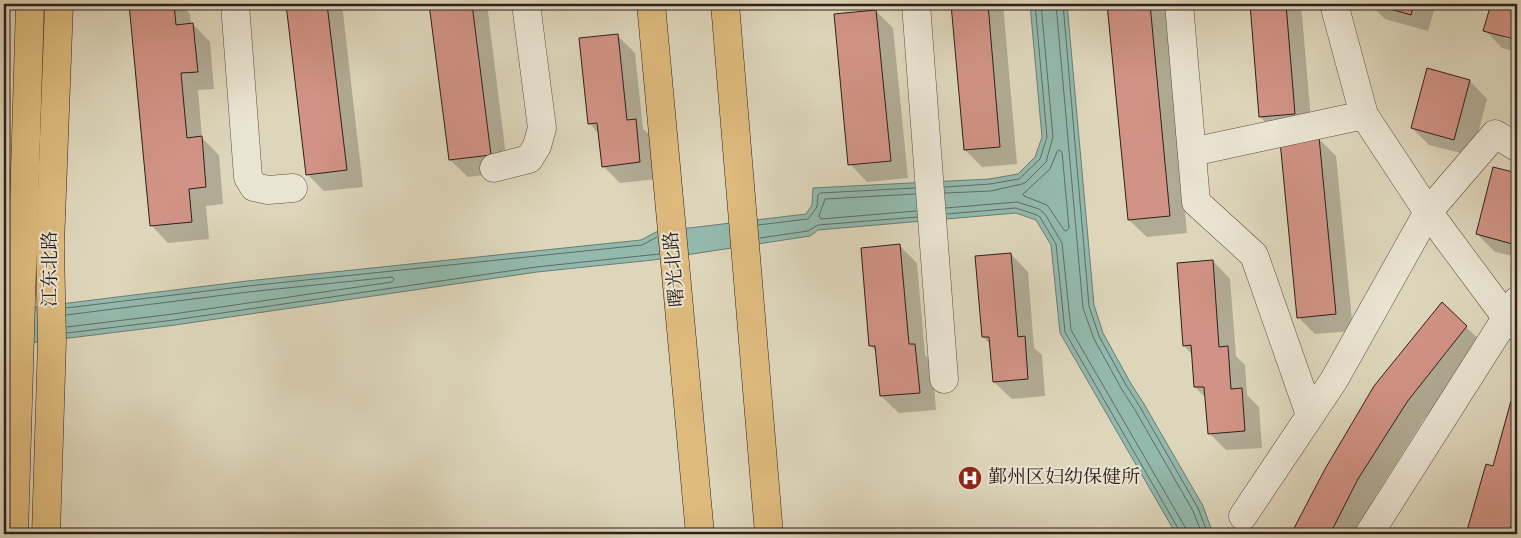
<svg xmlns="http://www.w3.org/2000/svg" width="1521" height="538" viewBox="0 0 1521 538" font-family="Vollkorn,'Noto Serif SC',serif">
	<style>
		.water { fill: #93b9ad; stroke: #6b7c73 }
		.shadow { fill: #0003 }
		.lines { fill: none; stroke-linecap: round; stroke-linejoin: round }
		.shore { stroke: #606c64; stroke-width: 1 }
		.building { fill: #d19385; stroke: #2e201b }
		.minor-casing { stroke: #5a4e43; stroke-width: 29 }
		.major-casing { stroke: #2e201b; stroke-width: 29 }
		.minor { stroke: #eae4d3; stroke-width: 28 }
		.major { stroke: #dfbb7e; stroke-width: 28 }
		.labels { text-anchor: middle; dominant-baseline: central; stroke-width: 4; stroke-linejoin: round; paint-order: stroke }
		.street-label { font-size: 19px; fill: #2e201b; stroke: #eae4d3 }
		.poi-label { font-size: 19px; fill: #2e201b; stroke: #eae4d3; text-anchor: start }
	</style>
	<rect width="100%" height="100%" fill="#ded6bb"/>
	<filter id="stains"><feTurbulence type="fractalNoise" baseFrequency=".004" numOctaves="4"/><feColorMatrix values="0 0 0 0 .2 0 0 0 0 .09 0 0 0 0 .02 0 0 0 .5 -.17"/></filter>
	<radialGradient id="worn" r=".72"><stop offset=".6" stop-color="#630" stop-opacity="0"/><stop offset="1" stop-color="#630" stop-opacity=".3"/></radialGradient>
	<polygon class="water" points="1030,4 1067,4 1094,305 1103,333 1130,382 1144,404 1203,506 1213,534 1176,534 1060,333 1051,245 1036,220 1016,213 818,230 810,236 653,260 537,272 175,325 4,346 4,311 247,281 641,240 656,232 806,214 812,205 813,188 989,179 1018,174 1035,157 1042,137"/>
	<g class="shadow">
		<polygon points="131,4 180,4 190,14 191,25 193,24 210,42 214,89 198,90 202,138 219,155 223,204 206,206 209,239 168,243 151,225"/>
		<polygon points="287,4 342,4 363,187 324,191 307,174"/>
		<polygon points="430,4 487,4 508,172 468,177 450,160"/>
		<polygon points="590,4 623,4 594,7"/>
		<polygon points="953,4 1003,4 1017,164 982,167 965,150"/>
		<polygon points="1108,4 1165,4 1187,233 1147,237 1129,220"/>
		<polygon points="1251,4 1301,4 1312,131 1278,134 1260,117"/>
		<polygon points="1370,4 1436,4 1428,31 1385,19"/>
		<polygon points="1492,4 1517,4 1517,39 1504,35 1504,38 1517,41 1517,52 1502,48 1485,30"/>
		<polygon points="876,11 893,28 908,178 867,182 850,164"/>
		<polygon points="618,36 635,53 643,129 653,138 657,179 620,183 603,166 599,134 589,123"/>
		<polygon points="1427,70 1470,81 1487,99 1472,156 1429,145 1412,128"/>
		<polygon points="1319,139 1336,156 1353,331 1315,334 1298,317"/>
		<polygon points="1494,168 1517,174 1517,257 1495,252 1477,234"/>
		<polygon points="900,246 917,263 925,355 932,362 936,410 899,413 881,396 877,352 871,346"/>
		<polygon points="1011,254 1028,272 1034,348 1042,355 1045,396 1012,399 994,382 991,345 983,337"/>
		<polygon points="1213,261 1230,279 1236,356 1245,365 1247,395 1259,407 1262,448 1226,450 1209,433 1207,399 1195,387 1193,355 1184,346"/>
		<polygon points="1466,327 1484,344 1424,419 1375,497 1356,534 1292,534 1326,470"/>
		<polygon points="1512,403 1517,404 1517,534 1468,534 1487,466 1494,468"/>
	</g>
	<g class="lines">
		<g class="shore">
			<polyline points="1056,4 1083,308 1094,339 1121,388 1135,410 1193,511 1202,534"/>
			<polyline points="1063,4 1089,306 1099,336 1126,385 1140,407 1198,508 1208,534"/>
			<polygon points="1059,150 1062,152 1069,228 1066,231 1064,230 1047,205 1024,196 1023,194 1050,169 1057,152"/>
			<polyline points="945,187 990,184 1019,179 1040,159 1047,137 1035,4"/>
			<polyline points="945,193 991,191 1022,184 1026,182 1046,162 1053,137 1041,4"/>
			<polyline points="915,194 825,199 819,216 821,219 916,211"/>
			<polyline points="946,208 1017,202 1039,209 1045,214 1062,243 1071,330 1185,527 1186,534"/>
			<polyline points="947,214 1016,208 1037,215 1040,217 1056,244 1065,332 1179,530 1180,534"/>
			<polyline points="758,225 808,219 817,207 818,195 820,193 915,188"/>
			<polyline points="760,238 808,231 818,225 917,217"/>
			<polyline points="66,308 248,286 642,245 657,237"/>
			<polyline points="66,315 248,292 392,277 394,279 392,282 173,314 67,327"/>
			<polyline points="67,333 174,320 536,267 659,254"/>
		</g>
	</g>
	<g class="building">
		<polygon points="129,4 174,4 176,25 193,23 198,72 181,73 187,138 202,136 206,187 189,189 192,222 150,226"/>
		<polygon points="286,4 327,4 347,170 306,175"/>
		<polygon points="429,4 472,4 491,155 449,160"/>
		<polygon points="951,4 988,4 1000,147 964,150"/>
		<polygon points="1107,4 1150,4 1170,216 1128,220"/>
		<polygon points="1250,4 1286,4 1295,114 1259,117"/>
		<polygon points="1373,4 1414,4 1411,15"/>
		<polygon points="1491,4 1517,4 1517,40 1483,31"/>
		<polygon points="876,10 891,161 848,165 834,14"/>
		<polygon points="618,34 627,120 636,119 640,162 602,167 597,123 588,124 579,38"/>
		<polygon points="1427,68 1470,80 1454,140 1411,128"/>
		<polygon points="1319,137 1336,314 1297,318 1280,141"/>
		<polygon points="1493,167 1517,173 1517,239 1516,245 1476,234"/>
		<polygon points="900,244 909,344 915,344 920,393 880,396 875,346 869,346 861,248"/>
		<polygon points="1011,253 1018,337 1025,336 1028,379 993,382 989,337 982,337 975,256"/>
		<polygon points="1213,260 1219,347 1228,346 1231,389 1242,388 1245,431 1208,434 1204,387 1194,387 1191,345 1183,346 1177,263"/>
		<polygon points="1442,302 1467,326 1407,402 1358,479 1330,534 1291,534 1325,469 1374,386"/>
		<polygon points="1511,401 1517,403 1517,505 1509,534 1466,534 1486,464 1493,466"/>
	</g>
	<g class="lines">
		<g class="minor-casing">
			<g id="minor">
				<polyline points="235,4 248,177 254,187 268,190 293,188"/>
				<polyline points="916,4 944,379"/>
				<polyline points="1179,4 1196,202 1254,255 1310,415"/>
				<polyline points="1334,4 1364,115 1428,212 1506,317 1517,327"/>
				<polyline points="1192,152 1364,115"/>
				<polyline points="494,168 529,159 537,146 542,128 526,4"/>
				<polyline points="1243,516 1334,380 1428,212 1495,134 1517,147"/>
				<polyline points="1369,534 1517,301"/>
			</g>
		</g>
		<g class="major-casing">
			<g id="major">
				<polyline points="651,4 700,534"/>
				<polyline points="725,4 769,534"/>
				<polyline points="14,534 30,4"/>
				<polyline points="46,534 52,341 50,245 59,4"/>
			</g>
		</g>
		<use href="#minor" class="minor"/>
		<use href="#major" class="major"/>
	</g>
	<defs>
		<g id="hospital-disc" transform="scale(1.25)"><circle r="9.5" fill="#8f2418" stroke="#eae4d3"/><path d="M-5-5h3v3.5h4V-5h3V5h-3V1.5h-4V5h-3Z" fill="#fff"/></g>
	</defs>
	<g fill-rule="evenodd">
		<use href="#hospital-disc" x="970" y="478"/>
	</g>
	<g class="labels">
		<g class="street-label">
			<text transform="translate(51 269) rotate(-90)">江东北路</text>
			<text transform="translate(675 269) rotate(-95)">曙光北路</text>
		</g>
		<g class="poi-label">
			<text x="988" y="478">鄞州区妇幼保健所</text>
		</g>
	</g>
	<rect width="1521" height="538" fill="none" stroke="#ded6bb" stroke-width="20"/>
	<rect x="5" y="5" width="1511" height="528" fill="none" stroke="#2e201b" stroke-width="2.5"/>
	<rect x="10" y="10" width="1501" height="518" fill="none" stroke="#2e201b"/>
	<rect width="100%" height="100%" filter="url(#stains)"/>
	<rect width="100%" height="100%" fill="url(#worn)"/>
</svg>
